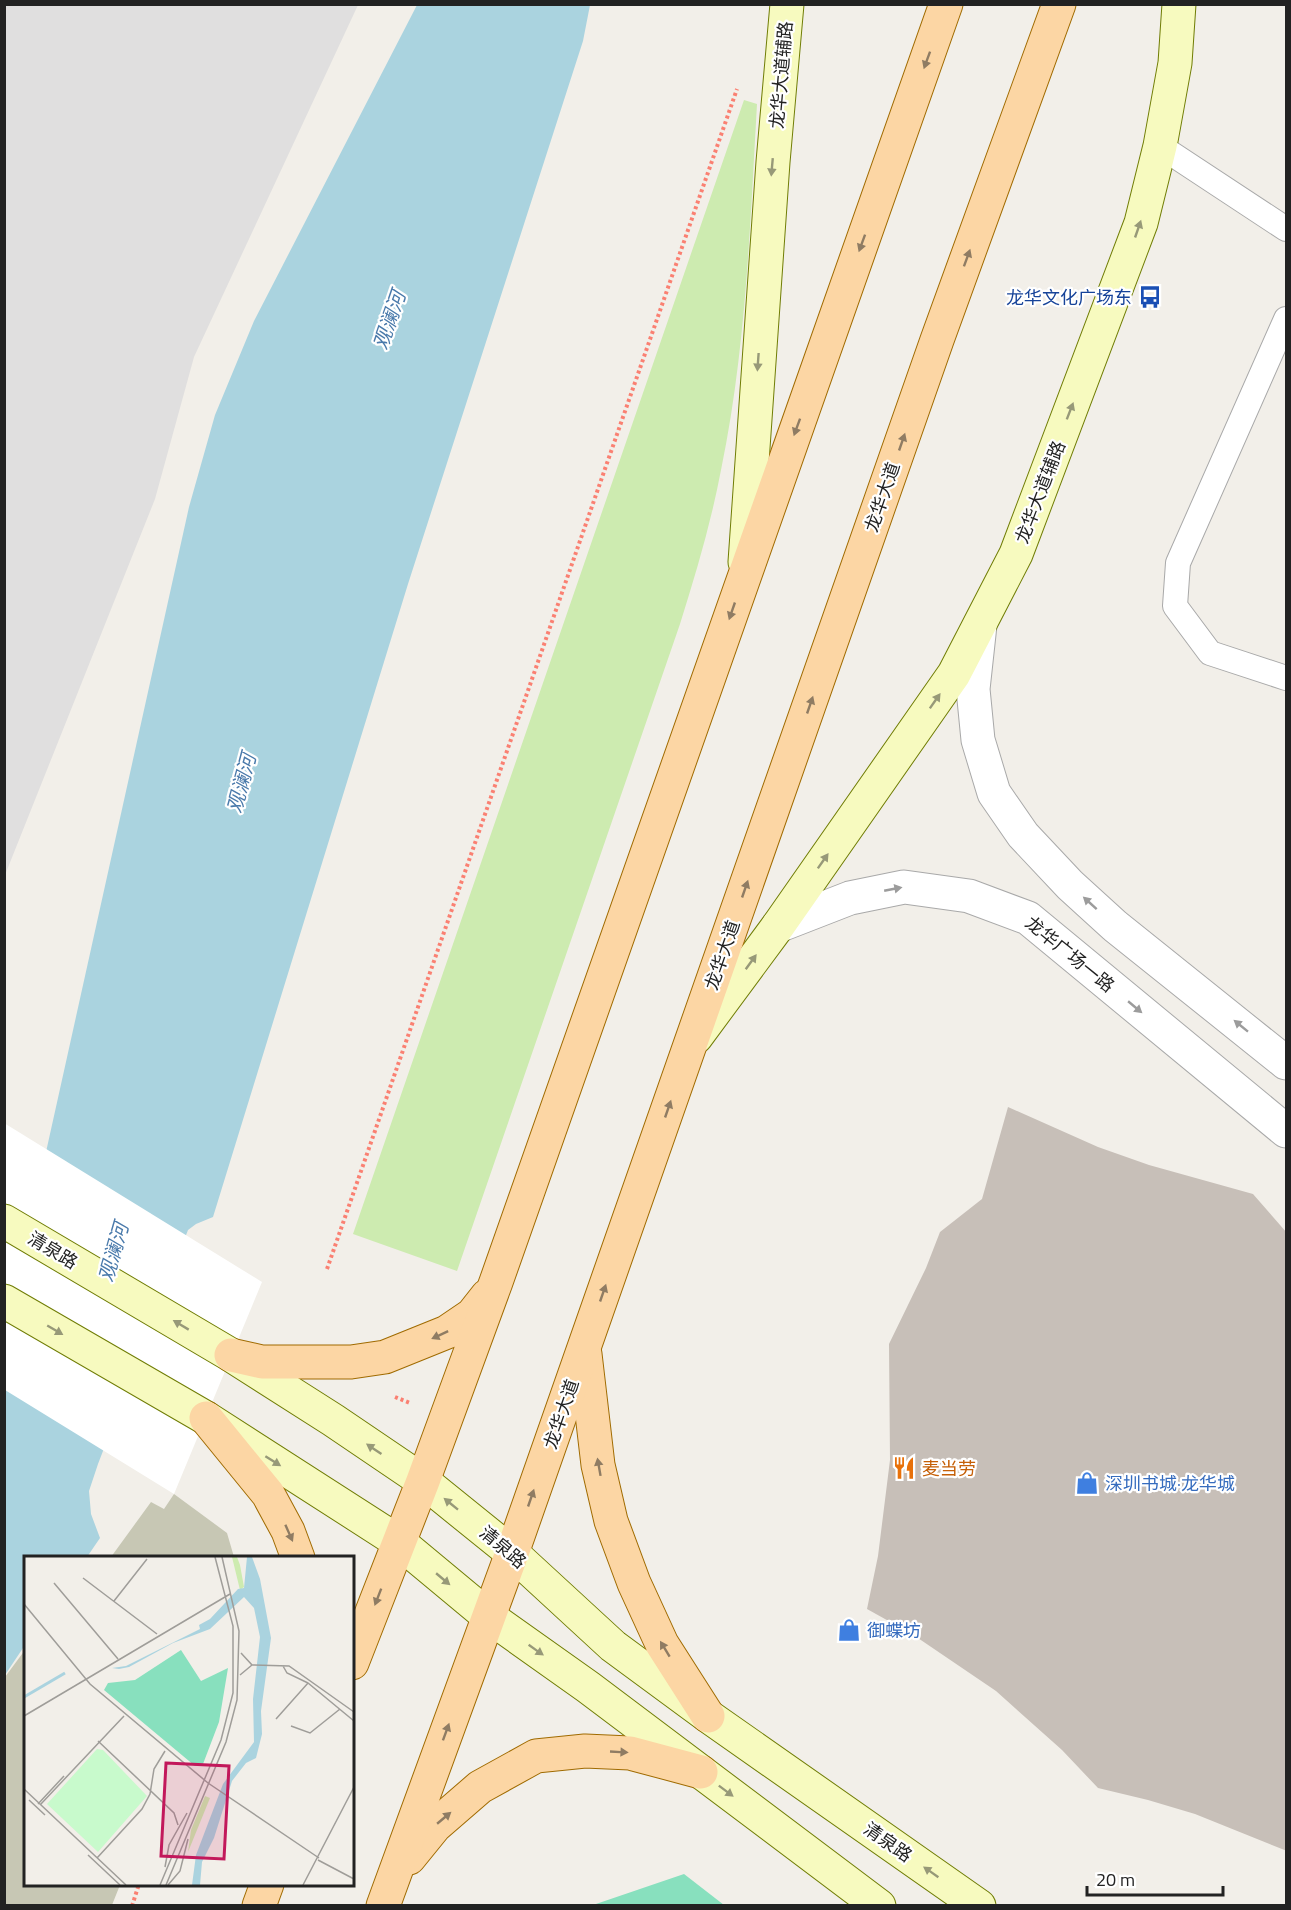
<svg xmlns="http://www.w3.org/2000/svg" width="1291" height="1910" viewBox="0 0 1291 1910" font-family="'Titillium Web','Noto Sans SC',sans-serif">
	<style>
		.residential { fill: #e0dfdf }
		.construction { fill: #c7c7b4 }
		.grass { fill: #cdebb0 }
		.pitch { fill: #88e0be }
		.water { fill: #aad3df }
		.pier { fill: #fff }
		.building { fill: #c7bfb8 }
		.lines { fill: none; stroke-linecap: round; stroke-linejoin: round }
		.service-casing { stroke: #a9a9a9; stroke-width: 26 }
		.minor-casing { stroke: #a9a9a9; stroke-width: 35 }
		.secondary-casing { stroke: #707d05; stroke-width: 35 }
		.primary-casing { stroke: #a06b00; stroke-width: 35 }
		.path { stroke: #fa8072; stroke-width: 4; stroke-dasharray: 3 3; stroke-linecap: butt }
		.service { stroke: #fff; stroke-width: 24 }
		.minor { stroke: #fff; stroke-width: 33 }
		.secondary { stroke: #f7fabf; stroke-width: 33 }
		.primary { stroke: #fcd6a4; stroke-width: 33 }
		.oneway { fill: #8f7c63 }
		.oneway2 { fill: #979978 }
		.oneway3 { fill: #9c9c9c }
		.labels { text-anchor: middle; dominant-baseline: central; stroke-width: 4.5; stroke-linejoin: round; paint-order: stroke }
		.street-label { font-size: 18px; fill: #222; stroke: #fff }
		.transit-label { font-size: 18px; fill: #164399; stroke: #fff; text-anchor: end }
		.food-label { font-size: 18px; fill: #c56008; stroke: #fff; text-anchor: start }
		.shop-label { font-size: 18px; fill: #366cbe; stroke: #fff; text-anchor: start }
		.water-label { font-size: 20px; font-style: italic; fill: #4a7aab; stroke: #fff }
		.inset-river { fill: none; stroke: #aad3df; stroke-width: 3 }
		.inset-road { fill: none; stroke: #9f9d99; stroke-width: 1.5 }
		.view { fill: #c2185b; fill-opacity: 0.15; stroke: #c2185b; stroke-width: 3 }
		.inset-edge { fill: none; stroke: #222; stroke-width: 3 }
	</style>
	<rect width="100%" height="100%" fill="#f2efe9"/>
	<polygon class="residential" points="5,4 358,5 194,357 155,499 5,875"/>
	<g class="construction">
		<polygon points="174,1494 227,1533 234,1557 111,1557 151,1502 164,1509"/>
		<polygon points="25,1650 26,1884 120,1885 112,1905 5,1905 5,1677"/>
	</g>
	<path class="grass" d="M 744,100 L 757,104 C 750,226 746,350 721,470 C 711,523 696,573 680,624 L 457,1271 L 353,1234 Z"/>
	<polygon class="pitch" points="684,1874 724,1905 593,1905"/>
	<polygon class="water" points="417,5 590,5 583,41 408,584 213,1217 196,1224 188,1230 98,1464 89,1491 91,1514 100,1538 87,1557 26,1558 25,1645 5,1675 5,1337 189,507 215,415 254,321"/>
	<polygon class="pier" points="4,1123 262,1282 174,1494 5,1390"/>
	<polygon class="building" points="1008,1107 1098,1147 1149,1165 1253,1194 1287,1233 1287,1851 1195,1814 1148,1800 1098,1788 1062,1750 996,1691 912,1634 867,1609 878,1556 890,1460 889,1344 926,1268 940,1232 982,1199"/>
	<g class="lines">
		<g class="service-casing">
			<g id="service">
				<polyline points="1160,146 1286,229"/>
				<polyline points="1286,319 1178,563 1175,606 1210,653 1286,678"/>
			</g>
		</g>
		<g class="minor-casing">
			<g id="minor">
				<polyline points="980,625 973,689 978,740 994,793 1023,835 1070,885 1115,926 1286,1063"/>
				<polyline points="778,926 850,898 904,887 969,896 1028,918 1286,1131"/>
			</g>
		</g>
		<g class="secondary-casing">
			<g id="secondary">
				<polyline points="745,562 773,162 787,4"/>
				<polyline points="696,1037 778,926 954,674 1016,554 1141,223 1160,146 1175,63 1179,4"/>
				<polyline points="4,1221 231,1355 333,1420 423,1481 512,1553 613,1646 708,1716 979,1906"/>
				<polyline points="4,1301 206,1418 399,1542 488,1616 588,1687 879,1906"/>
			</g>
		</g>
		<g class="primary-casing">
			<g id="primary">
				<polyline points="585,1354 598,1465 611,1521 634,1583 662,1644 708,1716"/>
				<polyline points="231,1355 262,1362 351,1362 385,1357 447,1332 472,1315 487,1296"/>
				<polyline points="206,1418 268,1494 288,1531 298,1558"/>
				<polyline points="352,1663 423,1481 496,1282 946,4"/>
				<polyline points="409,1858 435,1826 480,1787 536,1756 585,1751 630,1753 701,1772"/>
				<polyline points="259,1906 267,1884"/>
				<polyline points="383,1906 512,1553 937,340 1059,4"/>
			</g>
		</g>
		<g class="path">
			<polyline points="327,1269 737,89"/>
			<polyline points="395,1397 410,1403"/>
			<polyline points="132,1906 139,1884"/>
		</g>
		<use href="#service" class="service"/>
		<use href="#minor" class="minor"/>
		<use href="#secondary" class="secondary"/>
		<use href="#primary" class="primary"/>
	</g>
	<defs><path id="oneway-solid" d="M-6-.8H1V-3.2L6.5 0L1 3.2V.8H-6Z" transform="scale(1.5)"/></defs>
	<g class="oneway">
		<use href="#oneway-solid" transform="translate(927 60) rotate(110)"/>
		<use href="#oneway-solid" transform="translate(862 243) rotate(110)"/>
		<use href="#oneway-solid" transform="translate(967 258) rotate(-70)"/>
		<use href="#oneway-solid" transform="translate(797 427) rotate(110)"/>
		<use href="#oneway-solid" transform="translate(902 442) rotate(-71)"/>
		<use href="#oneway-solid" transform="translate(732 611) rotate(109)"/>
		<use href="#oneway-solid" transform="translate(810 705) rotate(-71)"/>
		<use href="#oneway-solid" transform="translate(745 889) rotate(-71)"/>
		<use href="#oneway-solid" transform="translate(668 1109) rotate(-71)"/>
		<use href="#oneway-solid" transform="translate(603 1293) rotate(-71)"/>
		<use href="#oneway-solid" transform="translate(440 1335) rotate(155)"/>
		<use href="#oneway-solid" transform="translate(599 1467) rotate(-100)"/>
		<use href="#oneway-solid" transform="translate(531 1498) rotate(-71)"/>
		<use href="#oneway-solid" transform="translate(289 1533) rotate(66)"/>
		<use href="#oneway-solid" transform="translate(378 1597) rotate(111)"/>
		<use href="#oneway-solid" transform="translate(665 1649) rotate(-121)"/>
		<use href="#oneway-solid" transform="translate(446 1732) rotate(-70)"/>
		<use href="#oneway-solid" transform="translate(619 1752) rotate(3)"/>
		<use href="#oneway-solid" transform="translate(444 1818) rotate(-40)"/>
	</g>
	<g class="oneway2">
		<use href="#oneway-solid" transform="translate(772 167) rotate(95)"/>
		<use href="#oneway-solid" transform="translate(1138 229) rotate(-71)"/>
		<use href="#oneway-solid" transform="translate(758 362) rotate(94)"/>
		<use href="#oneway-solid" transform="translate(1070 411) rotate(-69)"/>
		<use href="#oneway-solid" transform="translate(935 701) rotate(-55)"/>
		<use href="#oneway-solid" transform="translate(823 861) rotate(-55)"/>
		<use href="#oneway-solid" transform="translate(751 962) rotate(-54)"/>
		<use href="#oneway-solid" transform="translate(181 1325) rotate(-149)"/>
		<use href="#oneway-solid" transform="translate(55 1330) rotate(30)"/>
		<use href="#oneway-solid" transform="translate(374 1449) rotate(-146)"/>
		<use href="#oneway-solid" transform="translate(273 1461) rotate(32)"/>
		<use href="#oneway-solid" transform="translate(451 1504) rotate(-141)"/>
		<use href="#oneway-solid" transform="translate(443 1579) rotate(40)"/>
		<use href="#oneway-solid" transform="translate(536 1650) rotate(35)"/>
		<use href="#oneway-solid" transform="translate(726 1791) rotate(37)"/>
		<use href="#oneway-solid" transform="translate(931 1872) rotate(-145)"/>
	</g>
	<g class="oneway3">
		<use href="#oneway-solid" transform="translate(893 889) rotate(-11)"/>
		<use href="#oneway-solid" transform="translate(1090 903) rotate(-138)"/>
		<use href="#oneway-solid" transform="translate(1135 1007) rotate(40)"/>
		<use href="#oneway-solid" transform="translate(1241 1026) rotate(-141)"/>
	</g>
	<defs>
		<g id="bus-bare" transform="scale(1.8)"><path d="M-5-6H5V4H4V6H2V4H-2V6H-4V4H-5ZM-3.5-4V0h7V-4ZM-3.5 1.2v1.5H-2V1.2ZM2 1.2v1.5H3.5V1.2Z" fill="#1a4fb4" stroke="#fff" stroke-width="2.5" paint-order="stroke"/></g>
		<g id="restaurant-bare" transform="scale(1.8)"><path d="M-5-6h1v4h1v-4h1v4h1v-4h1v5L-1.5 .5V6h-2V.5L-5-1ZM5-6V6H3V1.5H1.5Q1.5-4 5-6Z" fill="#e8710a" stroke="#fff" stroke-width="2.5" paint-order="stroke"/></g>
		<g id="shop-bare" transform="scale(1.8)"><path d="M-5-2.5h2.3a2.7 3.5 0 0 1 5.4 0H5L5.5 6h-11ZM-1.5-2.5h3a1.5 2.3 0 0 0-3 0Z" fill="#3f7fe0" stroke="#fff" stroke-width="2.5" paint-order="stroke"/></g>
	</defs>
	<g fill-rule="evenodd">
		<use href="#bus-bare" x="1150" y="297"/>
		<use href="#restaurant-bare" x="904" y="1468"/>
		<use href="#shop-bare" x="1087" y="1483"/>
		<use href="#shop-bare" x="849" y="1630"/>
	</g>
	<g class="labels">
		<g class="street-label">
			<text transform="translate(781 75) rotate(-85)">龙华大道辅路</text>
			<text transform="translate(1040 492) rotate(-69)">龙华大道辅路</text>
			<text transform="translate(882 497) rotate(-71)">龙华大道</text>
			<text transform="translate(1070 954) rotate(39)">龙华广场一路</text>
			<text transform="translate(722 955) rotate(-71)">龙华大道</text>
			<text transform="translate(53 1250) rotate(31)">清泉路</text>
			<text transform="translate(561 1414) rotate(-71)">龙华大道</text>
			<text transform="translate(503 1547) rotate(40)">清泉路</text>
			<text transform="translate(888 1842) rotate(35)">清泉路</text>
		</g>
		<g class="transit-label">
			<text x="1132" y="297">龙华文化广场东</text>
		</g>
		<g class="food-label">
			<text x="922" y="1468">麦当劳</text>
		</g>
		<g class="shop-label">
			<text x="1105" y="1483">深圳书城·龙华城</text>
			<text x="867" y="1630">御蝶坊</text>
		</g>
		<g class="water-label">
			<text transform="translate(389 320) rotate(-71)">观澜河</text>
			<text transform="translate(241 783) rotate(-75)">观澜河</text>
			<text transform="translate(113 1252) rotate(-74)">观澜河</text>
		</g>
	</g>
	<g transform="translate(24 1556)">
		<rect width="330" height="330" fill="#f2efe9"/>
		<path d="M 208,1 L 213,1 L 216,9 L 220,31 L 216,34 ZM 181,240 L 186,242 L 164,296 L 167,274 Z" fill="#cdebb0"/>
		<path d="M 73,193 L 79,194 L 123,240 L 74,296 L 23,248 Z" fill="#c8facc"/>
		<path d="M 157,94 L 177,125 L 204,112 L 195,166 L 179,208 L 171,210 L 80,134 L 84,127 L 111,124 Z" fill="#88e0be"/>
		<path d="M 223,1 L 228,1 L 236,23 L 247,82 L 237,155 L 238,178 L 232,202 L 222,207 L 208,225 L 190,282 L 178,306 L 176,329 L 168,329 L 172,299 L 199,228 L 230,186 L 229,143 L 236,81 L 230,52 L 220,41 L 186,73 L 149,87 L 105,111 L 95,113 L 88,112 L 102,110 L 176,73 L 175,69 L 186,63 L 214,33 L 220,32 Z" fill="#aad3df"/>
		<path class="inset-river" d="M 0,141 L 41,117"/>
		<path class="inset-road" d="M 59,22 L 133,78M 30,27 L 94,103M 90,45 L 123,3M 0,48 L 66,128 L 184,227 L 295,302M 228,109 L 265,110 L 330,156M 259,110 L 263,117 L 284,127M 216,119 L 228,109 L 217,97M 0,160 L 206,38M 252,163 L 284,127 L 330,165M 267,170 L 286,177 L 316,153M 74,185 L 150,257 L 154,269M 0,233 L 102,329M 5,244 L 21,259M 14,248 L 40,220M 16,249 L 100,160M 64,299 L 96,329M 73,302 L 118,253 L 126,238 L 130,213 L 141,195M 294,304 L 330,323M 141,311 L 145,289 L 163,257M 136,329 L 197,184 L 209,137 L 209,70 L 191,1M 142,329 L 202,186 L 213,144 L 215,75 L 198,1M 144,329 L 156,315 L 164,283M 279,329 L 330,231"/>
		<path class="view" d="M 142,207 L 205,210 L 200,303 L 137,300 Z"/>
		<rect width="330" height="330" class="inset-edge"/>
	</g>
	<rect width="1291" height="1910" fill="none" stroke="#222222" stroke-width="12"/>
	<path d="M1087 1886v9h136v-9" fill="none" stroke="#222222" stroke-width="3"/>
	<text x="1096" y="1886" font-size="18" fill="#222222" stroke="#ffffff" stroke-width="4.5" paint-order="stroke">20 m</text>
</svg>
